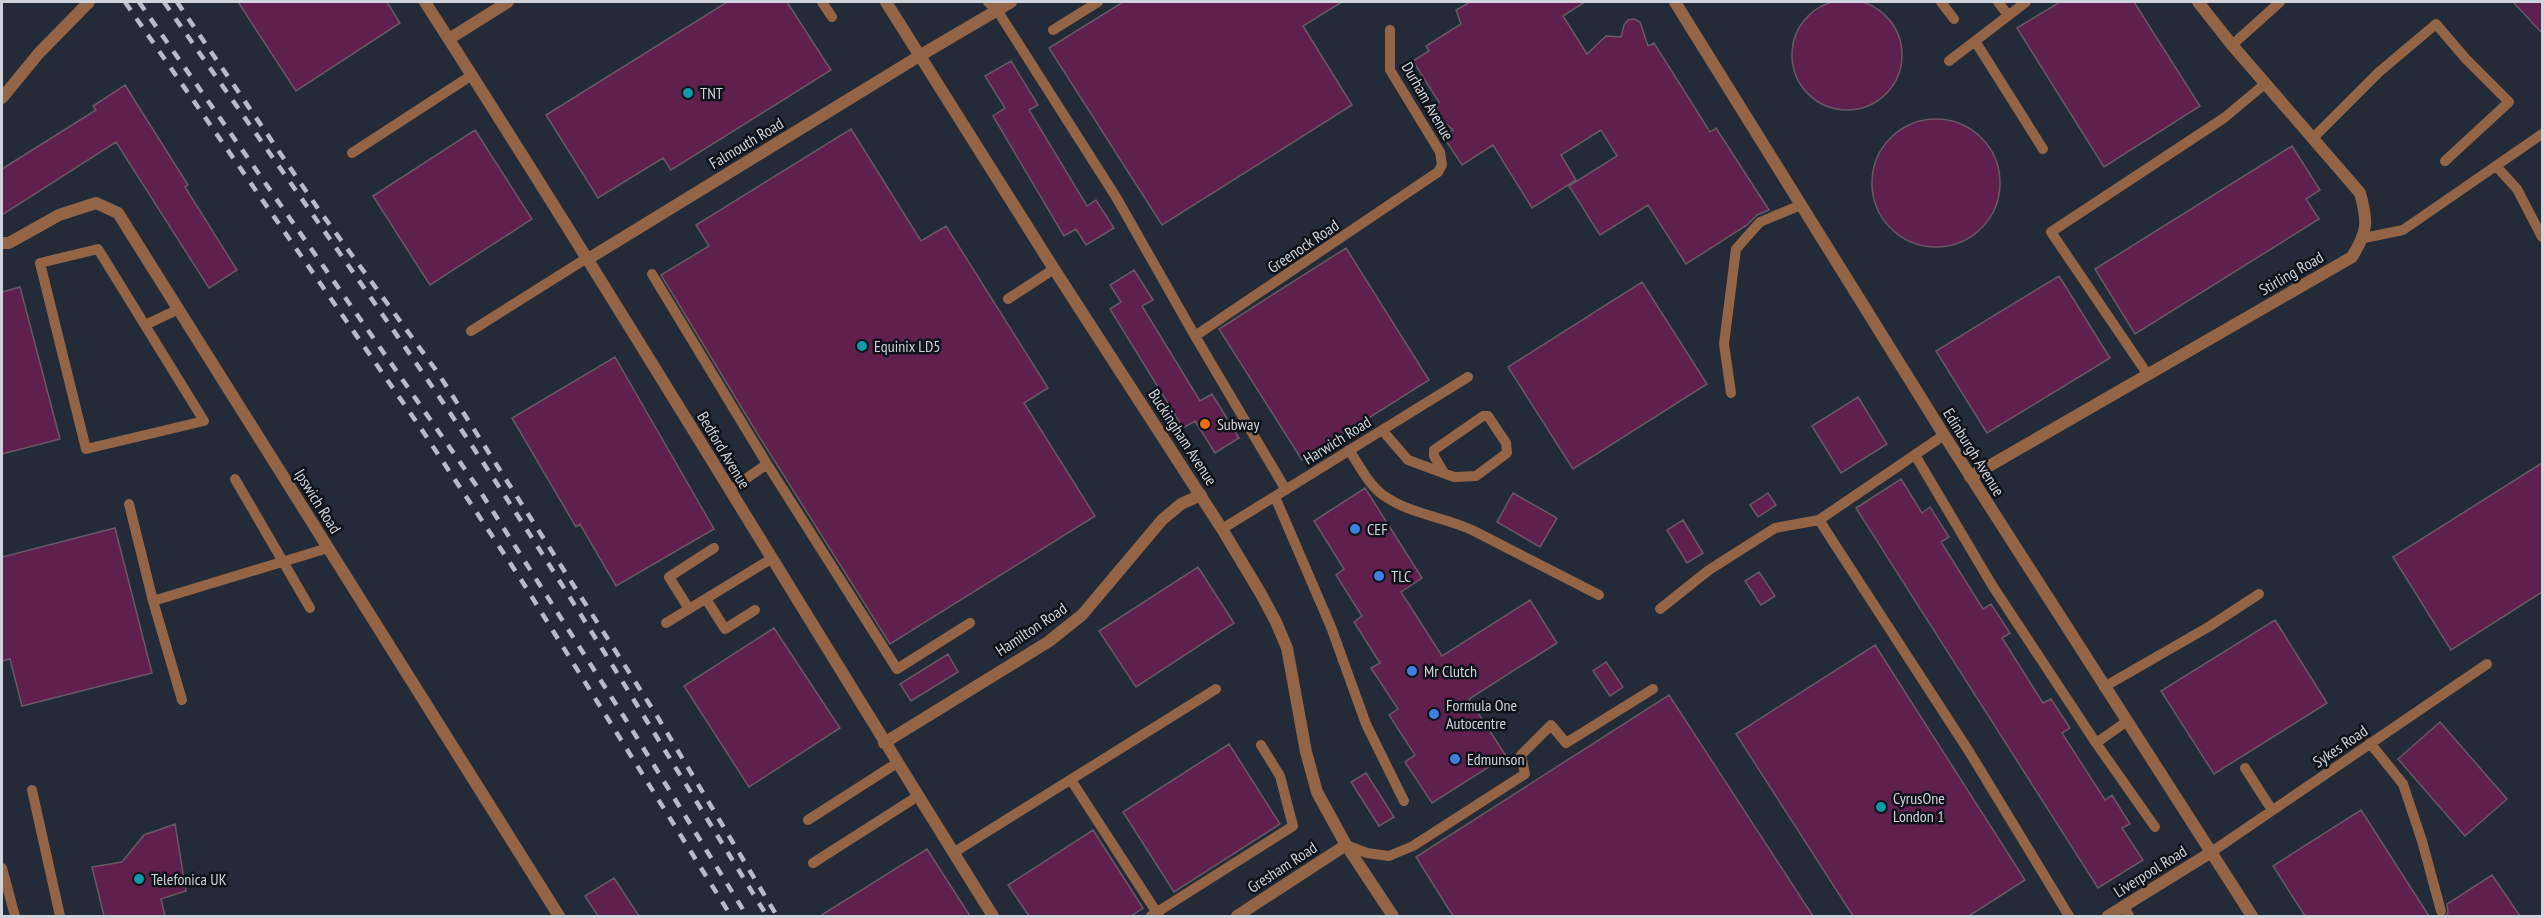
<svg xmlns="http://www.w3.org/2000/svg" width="2544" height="918" font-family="'PT Sans Narrow',sans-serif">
<rect width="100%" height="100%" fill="#222b37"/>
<path fill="#60204e" stroke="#695963" stroke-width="1.5" d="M1792 55a55 55 0 1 1 110 0a55 55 0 1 1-110 0Z
M238,2H387L400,23L296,91Z
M727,2H787L831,70L671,170L663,158L598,198L546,115Z
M1123,2H1342L1303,26L1352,105L1162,225L1049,48Z
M1470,2H1585L1563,16L1587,54L1606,36L1621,37L1624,25L1628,20L1634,19L1640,22L1648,46L1654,43L1710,132L1716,128L1769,210L1757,215L1747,225L1686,264L1648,205L1600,235L1569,186L1617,156L1601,130L1561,155L1576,180L1532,208L1493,145L1462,165L1443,136L1453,130L1438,117L1436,111L1439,102L1413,61L1429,51L1426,46L1461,24L1456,10Z
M2060,2H2134L2200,106L2104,167L2017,28Z
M2513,2H2542V33Z
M1011,61L1038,105L1029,110L1087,206L1096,200L1114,228L1086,245L1076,229L1064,236L993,116L1005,108L985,76Z
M125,85L188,185L185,187L237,270L209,288L116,142L2,215V169L96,110L93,106Z
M1872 183a64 64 0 1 1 128 0a64 64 0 1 1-128 0Z
M851,129L921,241L946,226L1048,388L1024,403L1095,516L890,644L757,433L661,275L709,246L696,225Z
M475,130L532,219L430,285L373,196Z
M2292,146L2320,190L2306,199L2319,219L2135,334L2095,269Z
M1346,248L1429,380L1302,460L1219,329Z
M1134,270L1153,300L1142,306L1200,401L1212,394L1239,438L1215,453L1195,421L1183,428L1110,309L1121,302L1110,285Z
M2059,276L2110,358L1987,433L1936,351Z
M1642,282L1707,384L1573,469L1508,367Z
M20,287L60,439L2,454V292Z
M615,357L714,529L616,586L580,524L576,527L512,418Z
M1858,397L1887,444L1841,473L1812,426Z
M2542,463V592L2451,650L2393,557Z
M1901,479L1922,513L1930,507L1949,537L1941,542L1983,609L1991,604L2010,633L2002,638L2043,703L2051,699L2070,728L2062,733L2105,800L2112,795L2130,824L2122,828L2143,860L2098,888L1856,508Z
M1365,488L1422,578L1401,592L1442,656L1530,600L1557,643L1469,699L1506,756L1432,803L1405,762L1415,755L1389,715L1398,709L1371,668L1380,663L1354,622L1362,616L1336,575L1344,569L1314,521Z
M1513,493L1557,518L1540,547L1497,522Z
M1768,493L1776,505L1758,517L1750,505Z
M1683,520L1703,553L1687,563L1667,530Z
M115,528L152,673L22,706L10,659L2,661V557Z
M1198,567L1234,623L1136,687L1099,631Z
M1759,572L1775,596L1761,605L1745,581Z
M2275,620L2327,703L2214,774L2161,691Z
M774,628L840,728L749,787L684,686Z
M1875,645L2025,880L1969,916H1853L1736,734Z
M948,654L958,672L911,701L900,684Z
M1606,662L1623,687L1610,696L1593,671Z
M1669,695L1813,916H1453L1416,857Z
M2440,722L2507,799L2465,836L2398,759Z
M1229,744L1280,824L1174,892L1123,812Z
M1366,773L1394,817L1379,826L1351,782Z
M2361,810L2429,916H2305L2273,866Z
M175,824L186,891L161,899L165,916H104L92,867L122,862L144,835Z
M1093,830L1143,908L1131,916H1029L1008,885Z
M927,849L970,916H820Z
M2492,875L2520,916H2446L2448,912L2447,904Z
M614,878L639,916H598L585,896Z"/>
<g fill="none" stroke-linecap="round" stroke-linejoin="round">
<path stroke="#946446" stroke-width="10" d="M822,2L832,17
M988,2L997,10L1116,197L1195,336L1286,490
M1941,2L1954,19
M1998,2L2008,15
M1053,30L1098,2
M1975,41L2043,149
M2232,45L2280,2
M1949,61L2026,2
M2313,138L2379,72L2436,24L2466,59L2509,102L2445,161
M352,153L472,75
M2496,166L2517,189L2542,237
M2364,238L2403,230L2542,134
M98,249L204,421L86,449L40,263Z
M652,274L767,464L897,669L970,623
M1008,299L1054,269
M145,325L179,309
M471,331L587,258
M1195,336L1438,172L1442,165L1440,152L1390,70V30
M2148,375L2051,232L2224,118L2266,83
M1731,393L1724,344L1736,249L1760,222L1801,205
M1382,430L1408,460L1454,477L1476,476L1507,453L1506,443L1488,416H1483L1434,450V456L1444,473
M1944,435L1819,520L1970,753L2069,916
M1349,450C1359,465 1369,485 1383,495C1409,514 1445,517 1474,531L1599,595
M1915,455L1992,585L2096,743L2155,827
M235,479L310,608
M730,490L767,464
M1275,497L1331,627L1366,724L1404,801
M129,504L153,601L182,700
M1222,529L1468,377
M706,599L725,629L755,610
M153,601L328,548
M689,609L669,577L714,548
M1660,609L1709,570L1775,528L1819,520
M666,623L771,559
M2104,687L2210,626L2259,594
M2096,743L2126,722
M2370,743L2403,784L2422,841L2441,911
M2245,768L2272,810
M1071,780L1159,916
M32,790L60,916
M808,820L897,763
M1346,845L1367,853L1389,856L1413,846L1525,774L1521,755L1551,725L1566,743L1653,689
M953,853L1216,689
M2210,853L2487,664
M813,863L918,796
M2,868L15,916
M2124,907L2129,916
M1151,916L1293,826L1280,776L1261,745"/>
<path stroke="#946446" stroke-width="12" d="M425,2C619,304 803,612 993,916
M449,39L508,2
M2,243H9L59,215L96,203L118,213L559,916
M588,259L921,55
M1970,477L2352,257C2368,231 2368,222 2360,193L2232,45L2198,2
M884,743L1048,642L1082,615L1162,520L1181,504L1201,495
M1237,916L1346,845"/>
<path stroke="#946446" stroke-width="12" d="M886,2L1054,269L1222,529L1261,594L1276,622L1287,648L1306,752L1317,792L1346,845L1393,916
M1675,2L1944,435L2252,916
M921,55L1011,2
M2,98L39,53L89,2
M2108,916L2210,853"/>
<path stroke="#b6bbc5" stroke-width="4.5" stroke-dasharray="10 10" stroke-linecap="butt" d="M125,2L422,430L520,578L731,916
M139,2L478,488L626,720L747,916
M164,2C257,136 352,269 444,404C557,571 661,745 767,916
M177,2L319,210L438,373L657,716L777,916"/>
</g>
<g fill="#0f9aa8" stroke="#0f1319" stroke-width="2">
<circle cx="688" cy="93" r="6"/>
<circle cx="862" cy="346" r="6"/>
<circle cx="1881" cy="807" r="6"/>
<circle cx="139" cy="879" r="6"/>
</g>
<circle fill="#e8710a" stroke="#0f1319" stroke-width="2" cx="1205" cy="424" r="6"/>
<g fill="#3f7fe0" stroke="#0f1319" stroke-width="2">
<circle cx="1355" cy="529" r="6"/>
<circle cx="1379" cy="576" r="6"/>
<circle cx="1412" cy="671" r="6"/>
<circle cx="1434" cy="714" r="6"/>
<circle cx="1455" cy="759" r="6"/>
</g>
<g text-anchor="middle" stroke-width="5" stroke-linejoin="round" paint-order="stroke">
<g font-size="16" fill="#ced3dc" stroke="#0f1319" text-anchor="start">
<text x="700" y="99">TNT</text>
<text x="874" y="352">Equinix LD5</text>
<text x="1217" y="430">Subway</text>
<text x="1367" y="535">CEF</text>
<text x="1391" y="582">TLC</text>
<text x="1424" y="677">Mr Clutch</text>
<text x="1446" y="711">Formula One<tspan x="1446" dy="18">Autocentre</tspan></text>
<text x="1467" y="765">Edmunson</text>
<text x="1893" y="804">CyrusOne<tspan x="1893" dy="18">London 1</tspan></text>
<text x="151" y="885">Telefonica UK</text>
</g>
<g font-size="16" fill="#ced3dc" stroke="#0f1319">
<text transform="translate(1428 101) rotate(60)" y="6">Durham Avenue</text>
<text transform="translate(746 143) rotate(-31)" y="6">Falmouth Road</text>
<text transform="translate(1303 246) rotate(-34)" y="6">Greenock Road</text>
<text transform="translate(2291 273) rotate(-30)" y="6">Stirling Road</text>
<text transform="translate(1183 437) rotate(57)" y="6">Buckingham Avenue</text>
<text transform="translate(1337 440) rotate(-32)" y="6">Harwich Road</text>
<text transform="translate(724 450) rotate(59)" y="6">Bedford Avenue</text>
<text transform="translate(1974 452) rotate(58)" y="6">Edinburgh Avenue</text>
<text transform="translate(318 501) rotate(58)" y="6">Ipswich Road</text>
<text transform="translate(1031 629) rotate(-34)" y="6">Hamilton Road</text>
<text transform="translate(2340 746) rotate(-34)" y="6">Sykes Road</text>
<text transform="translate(1282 867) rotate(-33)" y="6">Gresham Road</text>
<text transform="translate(2150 871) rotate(-32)" y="6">Liverpool Road</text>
</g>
</g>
<rect width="2544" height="918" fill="none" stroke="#ced3dc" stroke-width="6"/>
</svg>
